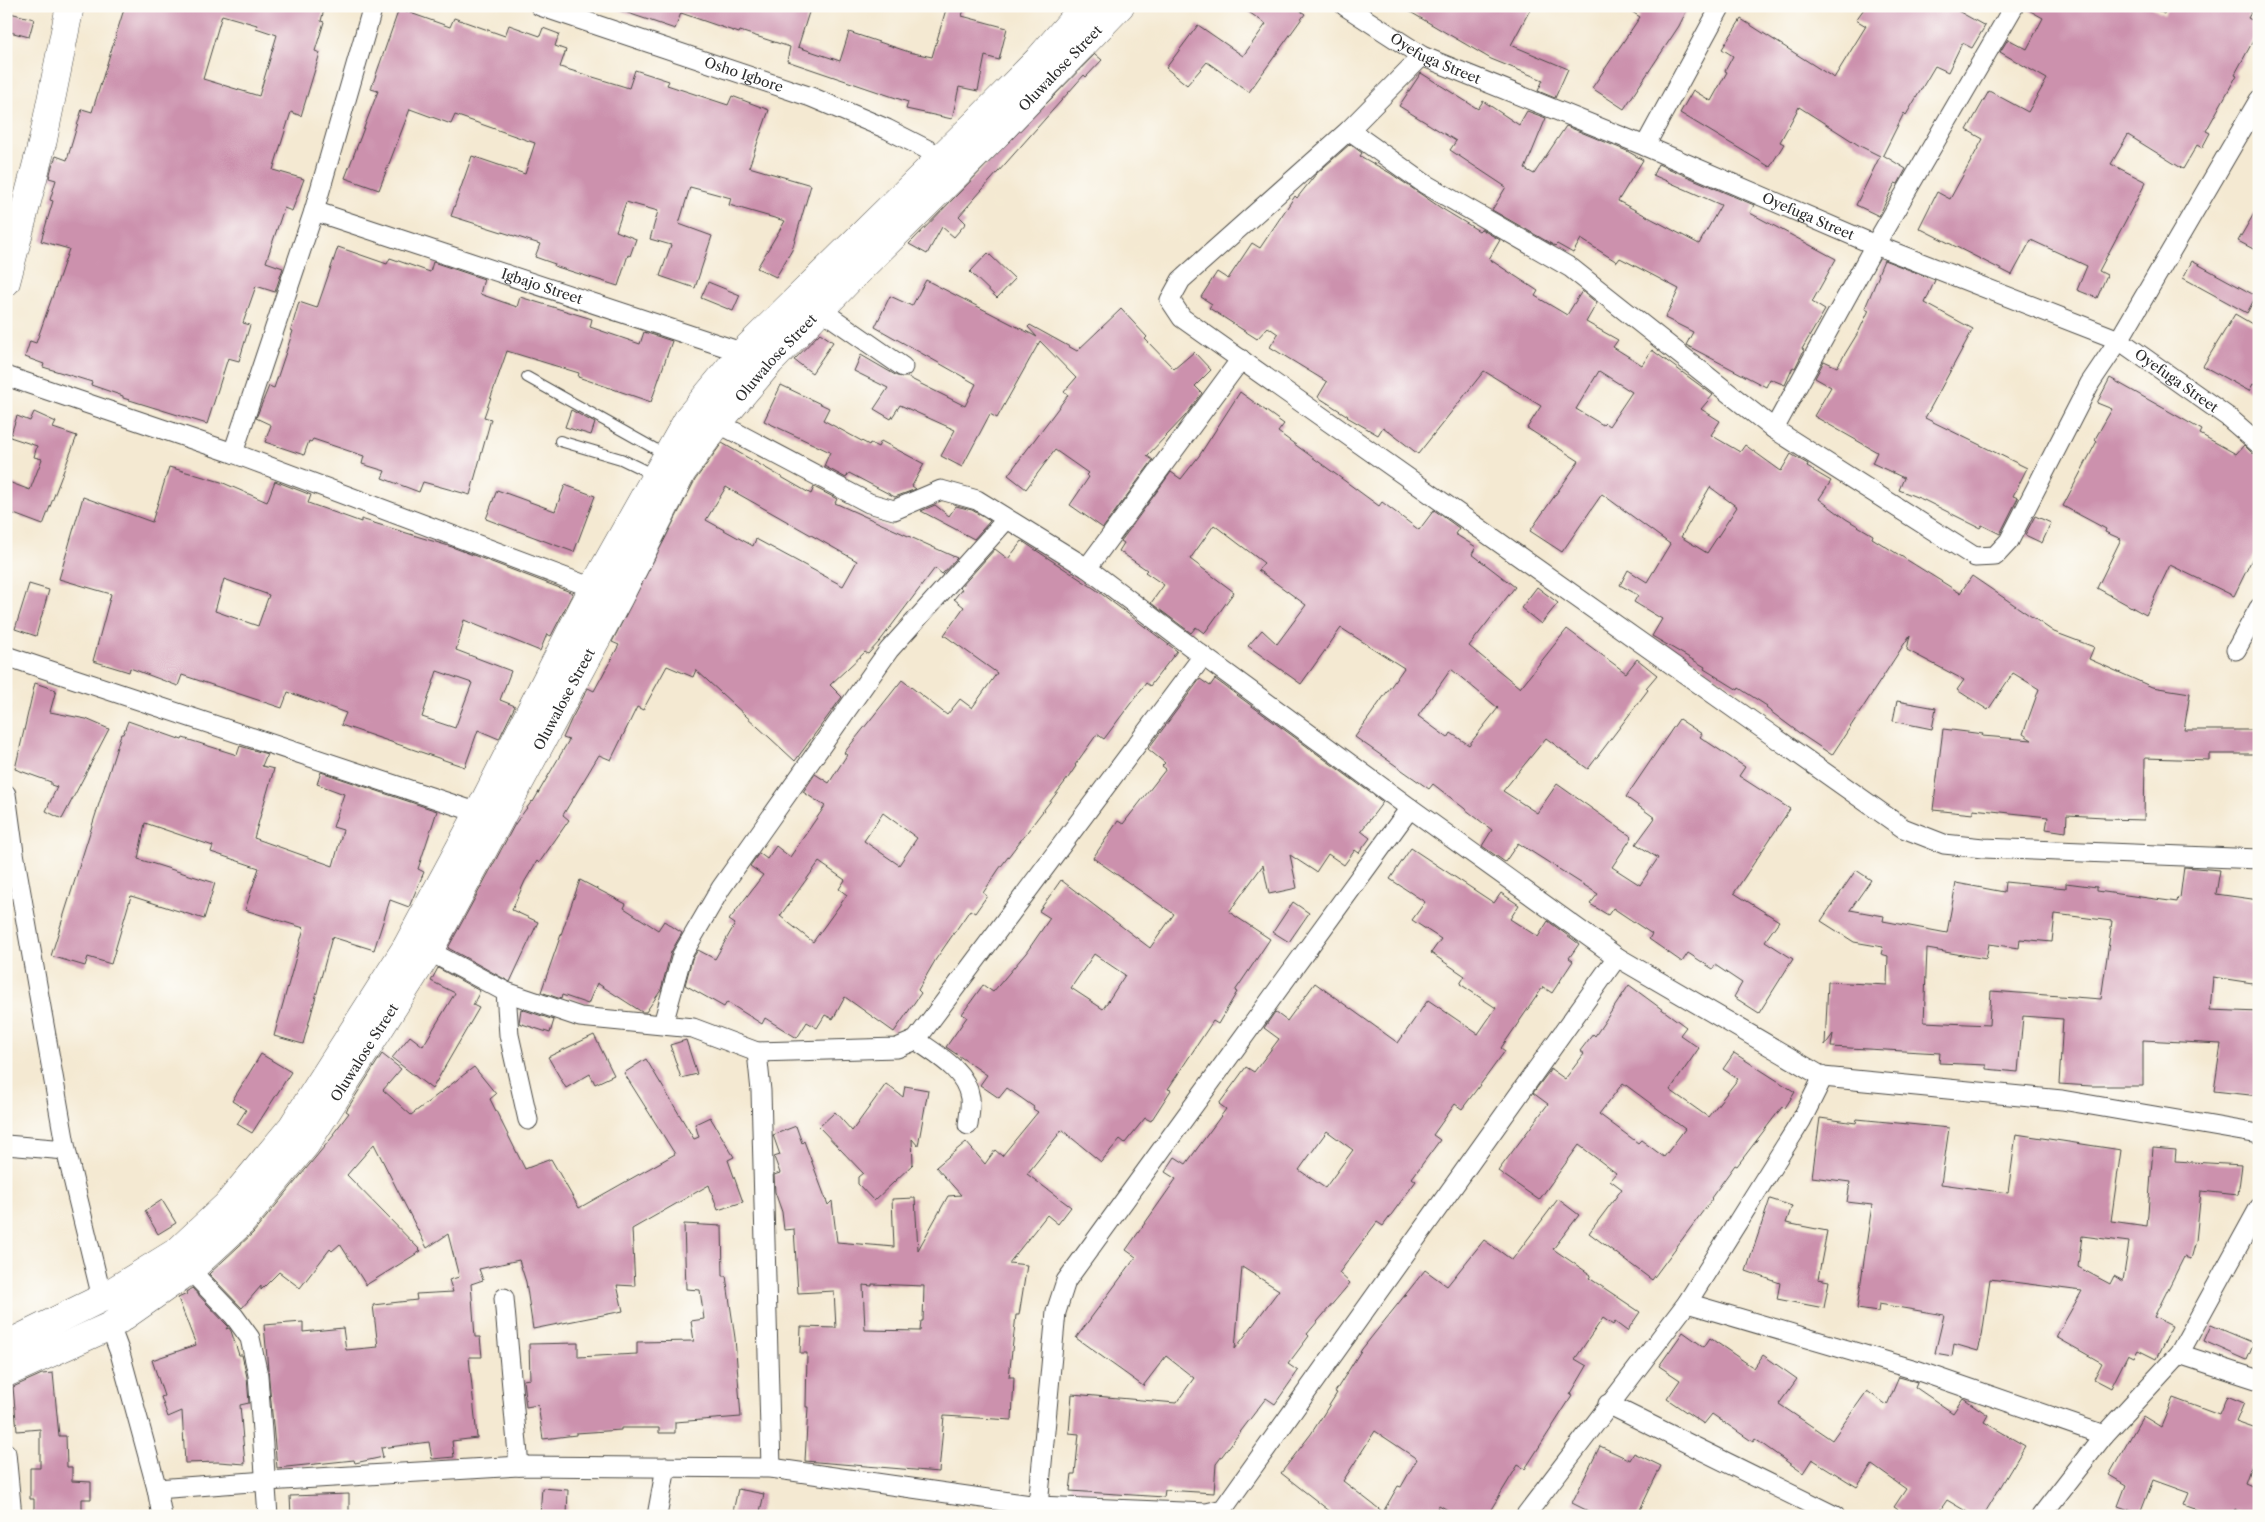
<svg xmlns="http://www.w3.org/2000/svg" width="2265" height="1522" font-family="'Libre Caslon Text',serif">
<rect width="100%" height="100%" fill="#fdfcf7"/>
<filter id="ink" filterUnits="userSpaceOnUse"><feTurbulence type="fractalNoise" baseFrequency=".02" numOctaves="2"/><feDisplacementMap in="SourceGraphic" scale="10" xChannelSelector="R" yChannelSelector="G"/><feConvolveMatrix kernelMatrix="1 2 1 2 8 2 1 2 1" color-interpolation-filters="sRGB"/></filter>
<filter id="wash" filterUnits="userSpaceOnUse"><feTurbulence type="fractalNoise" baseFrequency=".0096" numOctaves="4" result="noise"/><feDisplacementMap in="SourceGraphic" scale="20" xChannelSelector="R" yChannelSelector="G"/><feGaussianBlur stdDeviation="1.12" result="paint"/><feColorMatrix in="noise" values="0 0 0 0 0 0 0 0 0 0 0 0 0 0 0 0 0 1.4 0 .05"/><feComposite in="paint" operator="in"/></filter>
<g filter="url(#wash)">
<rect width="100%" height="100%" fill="#f4e9d2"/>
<g id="blocks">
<path fill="#cc91ad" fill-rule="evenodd" d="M125,6H325L321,21L324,22L315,51L320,53L301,116L291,112L273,170L304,179L292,211L284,208L266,262L283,268L275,292L256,286L243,323L250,325L239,361L228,358L207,424L123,398V396L91,385L92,382L43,367L44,364L25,357L30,341L36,343L69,249L41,241L53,201L50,200L56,180L49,178L52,166L56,156L67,160L82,109L92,112ZM222,15L257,25L256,28L277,35L259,96L203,79Z
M617,6H811L798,47L840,61L849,32L909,52L932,57L947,6H965L962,16L1007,28L999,60L985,56L978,91L959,87L952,119L906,109L908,102L787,61L790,47L740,31L739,33L681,13L675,29L616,9Z
M1240,6H1294L1305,14L1249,92L1207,62L1187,85L1166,68L1198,25L1243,56L1266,24Z
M1400,6H1532L1511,45L1568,69L1555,98L1538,91L1543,80L1491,59Z
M1623,6H1689L1679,26L1624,109L1592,88L1640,17Z
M1866,6H1949L1985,26L1972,48L1962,43L1948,72L1935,66L1906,115L1904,113L1883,155L1906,169L1898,184L1895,183L1879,216L1856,205L1880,156L1860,146L1799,107L1780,142L1784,144L1770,167L1680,113L1693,90L1711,101L1727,72L1725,71L1733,56L1722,49L1741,19L1834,78L1866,26L1856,20Z
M2025,6H2150L2164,14L2168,6H2255L2248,18L2259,24V30L2235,74L2237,75L2206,131L2210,133L2202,148L2197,145L2183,169L2128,135L2111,164L2146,182L2099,271L2107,275L2097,298L2077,290L2087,266L2031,240L2012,275L1919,228L1937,192L1950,199L1983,139L1967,130L1989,91L2028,112L2047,79L2000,52L2008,39L2027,49L2043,18L2025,8Z
M399,9L450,27L454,18L505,36L509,25L540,36L543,28L559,34L555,46L566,50L560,67L629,88L635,70L669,81L667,85L728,105L732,96L769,110L749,167L811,185L792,250L776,277L757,268L785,221L729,205L731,198L690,187L679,224L712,236L695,288L660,276L671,245L650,239L658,211L626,202L616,231L636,239L630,256L628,255L618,286L554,266L555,264L535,257L540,244L451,216L472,156L525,174L535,143L455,115L451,124L410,109L379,190L345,178L378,91L371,89Z
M6,12L34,19L29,37L6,31Z
M1095,54L1102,60L1086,77L1084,75L959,216L966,223L954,237L942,227L927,254L909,244Z
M1421,73L1478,109L1483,101L1519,125L1527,111L1546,118L1525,169L1534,174L1566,126L1627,151L1643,160L1618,201L1699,244L1721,205L1653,175L1658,164L1754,205L1750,213L1836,259L1812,302L1825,310L1802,349L1804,350L1795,368L1793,367L1785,385L1770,379L1766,387L1686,345L1693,332L1665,318L1679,289L1620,258L1617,262L1581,239L1573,253L1557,244L1555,246L1492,210L1506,187L1450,150L1456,141L1399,106Z
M1350,144L1362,153L1360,156L1390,173L1441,208L1479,231L1481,229L1500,240L1489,259L1538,291L1535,296L1567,315L1582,291L1597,303L1586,322L1618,340L1613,347L1642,365L1652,350L1713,395L1701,409L1720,421L1711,435L1740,452L1745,445L1781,471L1791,454L1799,459L1808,464L1807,467L1831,481L1819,499L1846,519L1873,535L1872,538L1960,593L1972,576L2054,632L2094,647L2089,659L2152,687L2190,693L2184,730H2259V754H2209V760L2145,758L2144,820L2104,819V817L2067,815L2066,832L2046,829L2048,817L1973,809V814L1933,810L1943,729L1983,734L1982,736L2032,740L2023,734L2039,689L2013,673L1988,710L1957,690L1964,680L1907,650L1910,635L1832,755L1802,735L1766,708L1767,706L1739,688L1738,690L1704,669L1705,667L1652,636L1662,619L1634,602L1638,595L1620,585L1628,570L1647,582L1670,544L1602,494L1562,552L1530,531L1579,461L1527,428L1541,406L1484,371L1418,454L1383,427L1378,435L1347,417L1348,416L1318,397L1327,382L1270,347L1278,334L1268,327L1257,339L1254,337L1209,308L1212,304L1201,297L1217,272L1228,279L1252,243L1260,248L1295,196L1297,198L1316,174ZM1599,371L1632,392L1609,426L1605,423L1603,425L1576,409ZM1710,487L1737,507L1707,553L1681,537Z
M2259,205V252L2238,241Z
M338,247L387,264L390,258L430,272L433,262L484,279L480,294L517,307L520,297L592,319L590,327L640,344L644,332L672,341L651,402L578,377L579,373L507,351L484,417L491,419L470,495L423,482L419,492L382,478L385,471L362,464L364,456L313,439L311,442L309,441L304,455L265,442L271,425L256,418L269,386L274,388L293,331L291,330L299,302L317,308Z
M988,253L1015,279L997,298L970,272Z
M1884,260L1935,280L1925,303L1973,329L1925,418L2027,468L2013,496L2018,498L2000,534L1982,525L1980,528L1924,500L1899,490L1904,478L1872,463L1877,452L1814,416L1831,387L1815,378L1824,361L1837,367L1859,331L1869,310L1865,308L1879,275L1878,274Z
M2192,261L2256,296L2247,313L2183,278Z
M926,280L1037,337L1028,327L1030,325L1077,351L1121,309L1147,337L1145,339L1174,369L1194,352L1211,370L1195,386L1202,393L1186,415L1147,456L1153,460L1103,528L1070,505L1089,477L1086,475L1088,473L1055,450L1026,489L1008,475L1068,395L1064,392L1076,378L1040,341L997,418L990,414L962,467L941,456L955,430L900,405L891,419L874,409L888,388L854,371L861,355L897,376L907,377L965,406L976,384L875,327L890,296L912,306Z
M708,282L740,295L733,311L701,298Z
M2235,314L2259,328V387L2253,384L2249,391L2203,366Z
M820,333L833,342L812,373L794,360Z
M2110,378L2202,430L2200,434L2236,454L2244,445L2252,453L2259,455V545L2234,596L2170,565L2146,615L2097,588L2121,539L2105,532L2106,529L2063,506L2097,441L2095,439L2112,409L2097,403Z
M781,385L829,408L823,420L869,445L870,443L878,447L881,441L924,464L912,486L916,489L895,497L849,473L846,478L824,466L830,452L764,421Z
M1240,392L1284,424L1278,432L1379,506L1382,502L1419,530L1434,510L1459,528L1455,534L1476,547L1472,554L1515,587L1469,646L1520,688L1567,629L1626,673L1637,659L1657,675L1646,688L1648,690L1588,769L1546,738L1503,791L1537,813L1557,784L1632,837L1612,867L1640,885L1658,858L1636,844L1655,818L1626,797L1679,719L1702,734L1700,737L1745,767L1739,776L1790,809L1734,893L1779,921L1765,941L1793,959L1759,1013L1734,997L1742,983L1715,965L1713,969L1688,953L1682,962L1649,939L1652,934L1613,908L1608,915L1590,904L1598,894L1518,843L1505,862L1482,846L1492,830L1433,784L1429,789L1355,737L1404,668L1341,628L1301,684L1248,646L1262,630L1277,644L1306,605L1258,570L1264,563L1214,525L1190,559L1234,592L1206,631L1204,633L1196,627L1191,633L1151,603L1164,585L1145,572L1147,570L1119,551L1124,543L1121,541L1171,472L1181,479L1199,456ZM1451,669L1498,708L1469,745L1451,733L1448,738L1418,716Z
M571,410L595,423L591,435L565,427Z
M34,412L56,422L53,428L77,436L43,525L6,511V481L30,490L42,459L34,457L37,446L10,437L17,416L30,421Z
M722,443L811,494L814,487L837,499L835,503L957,558L942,574L935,568L880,641L868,654L865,652L830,685L842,697L795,761L696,670L693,677L667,666L643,710L637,707L611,760L599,755L563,815L569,820L539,863L537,861L525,881L512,910L538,922L510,982L448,948L515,824L532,801L533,802L569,740L563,738L571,720L588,688L594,691L619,645L612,642L695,480ZM726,487L857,561L843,586L756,539L753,546L706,520Z
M169,467L221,482L267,502L275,481L311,495L308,503L361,522V519L452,547L573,593L551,636L547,634L540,651L464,620L456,650L511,671L500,700L515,706L499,739L478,730L465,767L341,725L346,713L288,692L282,708L182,675L178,686L130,668L129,672L93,661L111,594L59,579L83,497L152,522ZM224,579L269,595L258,626L215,611ZM437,671L472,683L455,728L422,717Z
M565,485L595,496L574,552L486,519L497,490L555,511Z
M935,505L949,516L956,506L972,510L990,521L974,539L921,511Z
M2035,516L2051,523L2042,543L2025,535Z
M1022,541L1095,589L1177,651L1150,686L1146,683L1104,739L1097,734L1075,765L1076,766L1068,778L999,869L983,893L987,896L975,913L970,910L936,959L918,990L921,993L894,1032L845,997L833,1019L825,1015L817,1028L807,1022L797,1038L765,1018L762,1024L727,1002L724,1007L685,985L692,959L698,950L715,959L735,924L729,920L763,875L750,866L759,853L767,859L776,846L790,857L825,806L803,792L815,774L829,783L847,755L844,753L902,680L947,715L960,699L972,708L997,673L944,635L964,607L954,599L962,589L960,588L995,549L1008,559ZM883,813L917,838L899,865L864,841ZM819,862L845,880L839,889L847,895L813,942L780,916Z
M29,584L49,590L36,636L15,629Z
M1537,587L1558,603L1541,624L1521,608Z
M1200,679L1210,686L1215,679L1383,802L1361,831L1370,838L1359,853L1355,850L1344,865L1328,854L1316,872L1290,855L1297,888L1269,894L1263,865L1229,912L1270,939L1235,991L1237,992L1218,1024L1213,1021L1168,1089L1171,1090L1151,1121L1145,1118L1125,1143L1120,1139L1101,1162L1062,1130L1027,1174L1071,1207L1058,1224L1047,1215L1009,1263L1027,1265L1019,1315H1016L1009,1377H1014L1012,1420L944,1416L939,1472L805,1461L808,1407H806L807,1353H800L801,1327L836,1328L834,1291L798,1293L794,1229L784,1230L782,1212L775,1192L774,1175L780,1173L774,1157L780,1155L773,1135L796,1126L802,1143L804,1141L828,1205L832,1201L837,1242L894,1247L892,1199L915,1198L918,1250L948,1196L961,1195L936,1167L966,1142L985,1164L995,1150L1002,1156L1038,1112L1033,1109L1034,1107L1007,1088L999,1098L980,1085L987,1075L946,1047L967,1017L962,1014L983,985L993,992L1026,953L1050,918L1039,911L1061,880L1150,948L1174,914L1093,858L1118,821L1123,824L1166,769L1162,766L1165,763L1148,749ZM1094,954L1125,975L1103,1009L1071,988ZM872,1284L924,1286L923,1321H921L920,1331L865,1330L863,1285L872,1286Z
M35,683L56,690L50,712L86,719L109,729L62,819L46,811L57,787L51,785V782L15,769Z
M1897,701L1936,708L1932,729L1893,721Z
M128,721L182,740L183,738L237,755L240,746L267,754L262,766L274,769L254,838L333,866L343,830L333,827L344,794L317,784L321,772L437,811L418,869L424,872L409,907L390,900L374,950L332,937L303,1044L274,1036L304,928L245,910L259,868L211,852L213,846L145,823L138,859L215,883L204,919L131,896L111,964L88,957L85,966L51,956L121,734H123Z
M1411,848L1494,903L1501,893L1519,905L1510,919L1538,937L1548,921L1579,944L1569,958L1573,961L1552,993L1543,987L1501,1048L1505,1051L1486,1077L1462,1109L1455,1104L1433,1135L1440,1140L1412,1178L1416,1181L1383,1226L1377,1222L1339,1273L1350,1283L1307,1334L1309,1336L1288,1364L1298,1371L1275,1404L1266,1398L1216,1464L1214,1493L1165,1490L1164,1497L1070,1491L1072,1474H1075L1079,1434L1069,1433L1072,1394L1176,1403L1194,1378L1166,1356L1143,1386L1076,1338L1136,1257L1126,1250L1176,1179L1165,1172L1175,1157L1186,1164L1226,1109L1219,1104L1246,1067L1254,1072L1279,1039L1264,1028L1275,1012L1287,1021L1315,983L1398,1043L1428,1000L1478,1034L1496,1008L1460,984L1465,976L1431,953L1441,939L1412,920L1425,902L1390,879ZM1327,1131L1353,1150L1325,1188L1299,1170ZM1242,1267L1279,1290L1235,1349Z
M2184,867L2220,870L2216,894L2259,900V984L2213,977L2210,1010L2259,1012V1096L2214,1091L2221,1044L2143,1040V1086H2091L2059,1084L2063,1019L2023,1016L2018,1072L1986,1069V1065L1939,1063L1940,1053L1831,1047L1833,1034L1825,1045L1828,982L1887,985L1888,956L1881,954L1883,947L1854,942L1821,921L1856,870L1871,880L1850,910L1884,916L1883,921L1947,933L1956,883L2004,892L2005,882L2066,888V883L2097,887V891L2177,902L2178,897L2180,898ZM2055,914L2112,921L2101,999L1991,991L1989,1025L1924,1022L1927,949L1986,959L1989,944L2019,948L2020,939L2052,942Z
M580,880L626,904L624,908L658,930L664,921L682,933L671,952L661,990L646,1012H642L597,983L588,1004L562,995L561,999L541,992Z
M1293,902L1309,913L1289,942L1273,932Z
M438,968L480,991L473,1005L479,1008L432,1089L392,1058L410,1036L423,1046L455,993L431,981Z
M1629,985L1686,1027L1680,1035L1699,1048L1670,1090L1708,1117L1738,1079L1723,1069L1734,1053L1795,1092L1785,1108L1782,1107L1737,1166L1735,1165L1711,1198L1712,1199L1652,1280L1589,1233L1622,1189L1610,1180L1616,1173L1579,1145L1539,1200L1498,1171L1548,1104L1533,1093L1551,1069L1565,1079L1584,1054L1580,1051L1593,1034L1595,1036ZM1623,1083L1685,1129L1664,1157L1641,1140L1638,1143L1599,1114Z
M521,1009L554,1020L550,1033L519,1023Z
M594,1035L614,1075L595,1084L590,1074L566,1088L548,1057Z
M686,1040L697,1074L681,1078L670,1045Z
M261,1054L291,1072L252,1133L237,1124L246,1110L232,1101Z
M382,1054L401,1069L383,1090L411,1115L474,1067L496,1094L490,1099L525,1169L551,1159L579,1208L675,1154L624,1073L646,1059L694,1139L699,1137L695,1124L710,1117L734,1157L728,1160L743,1202L718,1210L709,1185L632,1229L635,1286L617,1285L623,1311L533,1329L526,1282L519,1260L479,1269L483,1280L471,1284L475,1337H480L482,1357H469L477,1438L452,1441L454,1457L432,1459L429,1442L381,1448L383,1457L355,1463L354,1460L277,1468L264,1325L303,1322V1332L343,1328L346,1350L378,1347L373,1305L417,1300L416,1294L453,1292L449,1280L459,1277L448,1234L427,1248L374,1144L347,1175L421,1251L366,1285L340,1244L332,1251L330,1249L300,1288L279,1272L261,1290V1286L242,1308L209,1274L253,1233L334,1135L333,1134L349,1113L346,1111Z
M886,1084L903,1097L905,1086L928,1090L918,1146L912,1139L913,1164L874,1201L858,1184V1177L863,1173L819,1127L835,1112L852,1131Z
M1820,1118L1856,1123L1857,1119L1949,1128L1941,1184L2008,1193L2016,1134L2121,1150L2111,1221L2147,1226L2153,1148L2176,1150L2175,1161L2242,1165L2238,1195L2201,1191L2196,1241L2191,1259L2184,1257L2154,1317L2172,1326L2156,1359L2138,1350L2134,1357L2128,1354L2111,1388L2094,1379L2102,1363L2056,1337L2082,1291L1990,1279L1982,1336L1978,1351L1954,1344L1952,1356L1935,1353L1944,1315L1879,1304L1878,1312L1857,1309L1872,1205L1847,1202L1850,1182L1812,1177ZM2082,1236L2129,1242L2123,1281L2114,1276L2110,1284L2078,1267Z
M1558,1199L1579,1215L1553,1249L1591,1275L1589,1278L1640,1312L1627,1331L1615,1322L1613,1325L1603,1318L1575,1359L1587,1366L1570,1395L1572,1396L1525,1469L1518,1465L1487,1516H1458L1439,1505L1433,1516H1336L1281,1473L1311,1434L1337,1393L1335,1392L1362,1349L1425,1270L1447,1286L1484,1240L1512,1260ZM1375,1431L1417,1459L1401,1487L1398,1486L1383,1512L1343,1481Z
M1770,1199L1792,1206L1786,1223L1827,1231L1818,1279L1829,1281L1824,1308L1777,1299L1780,1283L1746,1271Z
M162,1200L176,1223L158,1234L145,1211Z
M684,1224L722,1226L723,1276H726L735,1338L741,1417L675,1422V1433H659V1428H621V1430L576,1433V1435L543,1439L538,1405L526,1407L523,1380L530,1379L529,1344L578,1343V1357L637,1354V1342L694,1341L691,1321L704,1319L700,1290L686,1289Z
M192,1288L225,1323L228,1326L226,1329L229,1328L231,1331L239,1355H242L247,1377L249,1403L240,1405L245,1464L219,1462L185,1463L182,1411L168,1417L161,1397L164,1396L152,1360L196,1345L178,1298L187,1294L186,1292Z
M2211,1325L2254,1343L2247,1360L2204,1341Z
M1683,1332L1704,1347L1710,1338L1754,1368L1763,1355L1797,1379L1779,1404L1832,1440L1867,1391L1887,1405L1899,1377L1917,1382L1915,1387L1953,1413L1963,1398L1988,1415L1984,1422L2025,1446L1983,1516H1974L1947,1500L1936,1516H1907L1894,1507L1906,1489L1872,1465L1857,1487L1812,1459L1803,1473L1755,1439L1753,1442L1712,1414L1704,1424L1667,1399L1680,1380L1659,1366Z
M53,1373L59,1436H66L67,1467H72V1481L91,1482V1499H82V1516H34V1499H30V1468H40V1429L17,1431L13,1387L42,1374Z
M2227,1396L2244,1403L2236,1422L2259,1430V1444L2245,1483L2259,1489V1516H2248L2235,1510L2233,1516H2214L2184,1505L2189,1493L2153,1480L2140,1514L2118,1506L2126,1485L2109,1475L2143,1416L2161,1427L2173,1398L2219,1415Z
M1600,1446L1630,1460L1634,1453L1661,1466L1637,1516H1598L1572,1503Z
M542,1488L568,1490L567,1516H540Z
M738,1489L764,1494L759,1516H732Z
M349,1494V1516H291L290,1496Z"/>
</g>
</g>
<g filter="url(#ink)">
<use href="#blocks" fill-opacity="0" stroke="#494844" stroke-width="1"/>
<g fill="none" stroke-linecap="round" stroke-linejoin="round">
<g stroke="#494844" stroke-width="12">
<path id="lane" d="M527,377L666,455
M560,441L621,459L654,475"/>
</g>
<g stroke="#494844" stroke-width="21">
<g id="street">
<path id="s1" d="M540,6L811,97L887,129L942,157"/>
<path id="s2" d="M1345,6L1422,56L1645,146L1875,245L2119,340L2228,417L2259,444"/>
<path d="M1422,56L1349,130L1181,280L1170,300L1182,318L1903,828L1944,844L1983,848L2259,859"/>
<path d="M1349,130L1425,184L1571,268L1774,429L1975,557L1995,556L2009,541L2090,383L2119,340L2259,100"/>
<path d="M1645,146L1721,6"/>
<path id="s3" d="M314,211L753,356"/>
<path d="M821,310L903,367"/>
<path d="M6,376L233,453L593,588"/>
<path d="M718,423L869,503L894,510L941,490L977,500L1087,568L1203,656L1410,808L1617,957L1823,1077L2062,1100L2259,1134"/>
<path d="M1774,429L1875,245L2014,6"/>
<path d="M233,453L314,211L373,6"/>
<path d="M1087,568L1241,359"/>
<path d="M2236,650L2259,608"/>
<path d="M6,656L488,816"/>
<path d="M6,794L14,853L66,1150L102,1298"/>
<path d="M429,951L506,992L580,1017L693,1028L757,1052L897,1048L916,1040L1203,656"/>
<path d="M506,992L509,1035L528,1120"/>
<path d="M663,1024L682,955L721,888L889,650L1006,520"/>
<path d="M916,1040C937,1055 966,1070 970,1098C971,1107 969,1117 968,1125"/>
<path d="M757,1052L761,1091L771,1468"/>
<path d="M6,1145L66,1150"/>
<path d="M190,1270L234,1316L250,1338L258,1375L268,1516"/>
<path d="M504,1298L519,1466"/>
<path d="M1687,1303L1916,1370L2104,1435"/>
<path d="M110,1326L120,1353L157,1489L162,1516"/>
<path d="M2179,1354L2259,1380"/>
<path d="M1608,1404L1835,1516"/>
<path d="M6,1453L12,1516"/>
<path d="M157,1489L266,1481L519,1466L771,1468L1038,1506L1207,1513L1223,1509L1617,957"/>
<path d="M1038,1506L1056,1312L1066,1281L1410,808"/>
<path d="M657,1516L666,1467"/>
<path d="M1525,1516L1687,1303L1801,1121L1823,1077"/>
<path d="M2041,1516L2104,1435L2179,1354L2259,1208"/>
</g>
</g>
<g stroke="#494844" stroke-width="29">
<g id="secondary">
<path d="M6,282L43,140L70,6"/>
<path d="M6,1345L102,1298L178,1251L227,1205L292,1127L406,948L479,812L593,588L689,417L742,353L976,123L1038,60L1085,6"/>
<path id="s4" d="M6,1373L110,1326L190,1270L241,1223L306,1144L429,951L618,599L682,472L718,423L770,362L852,277L993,138L1120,6"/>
</g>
</g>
<use href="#lane" stroke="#fff" stroke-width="10"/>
<use href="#street" stroke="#fff" stroke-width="19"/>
<use href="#secondary" stroke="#fff" stroke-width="28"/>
</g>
</g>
<g text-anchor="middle" stroke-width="4" stroke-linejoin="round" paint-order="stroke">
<g font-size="14" fill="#2b2b2b" stroke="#fdfcf7">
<text dy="5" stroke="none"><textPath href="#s2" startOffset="105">Oyefuga Street</textPath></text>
<text dy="5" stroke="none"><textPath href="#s4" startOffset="1708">Oluwalose Street</textPath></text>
<text dy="5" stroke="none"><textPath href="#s1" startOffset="215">Osho Igbore</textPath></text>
<text dy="5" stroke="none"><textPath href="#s2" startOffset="510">Oyefuga Street</textPath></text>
<text dy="5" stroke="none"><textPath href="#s3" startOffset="240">Igbajo Street</textPath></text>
<text dy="5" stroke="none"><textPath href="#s4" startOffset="1302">Oluwalose Street</textPath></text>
<text dy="5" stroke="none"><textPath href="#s2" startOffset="915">Oyefuga Street</textPath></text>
<text dy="5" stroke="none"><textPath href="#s4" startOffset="898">Oluwalose Street</textPath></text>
<text dy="5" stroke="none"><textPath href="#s4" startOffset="492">Oluwalose Street</textPath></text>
</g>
</g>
<rect width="2265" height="1522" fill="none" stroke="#fdfcf7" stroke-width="25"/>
</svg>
